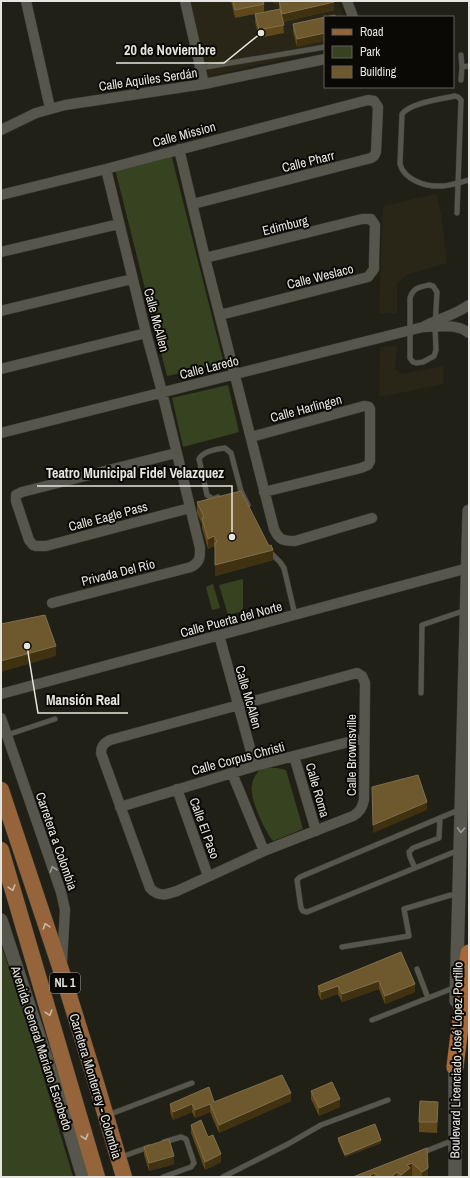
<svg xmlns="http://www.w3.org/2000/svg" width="470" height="1178" font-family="'Archivo Narrow',sans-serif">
<rect width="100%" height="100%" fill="#212017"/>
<path fill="#292617" d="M189,1H338L344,17H325V49L206,77Z
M436,194L442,218L447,263L406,275L397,284V313H379L383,206Z
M397,346L395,369L402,374L443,366L444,384L379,397L380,347Z"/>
<path fill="#374320" d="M171,154L224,364L167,376L115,169Z
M228,385L239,432L183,447L172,398Z
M243,579V611L228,615L219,585Z
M213,584L220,608L212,610L206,587Z
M261,768H277L286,770L303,829L273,841C265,831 249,798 252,785C253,778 257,773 261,768Z
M1,944L37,1055L73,1177H1Z"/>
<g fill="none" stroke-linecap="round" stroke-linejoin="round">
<g stroke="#3b3a34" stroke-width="6">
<path id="service" d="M461,55L462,67L469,66
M200,68L325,47
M461,80L462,67
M457,213L461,100L458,97L455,96C442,99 410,103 402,114L400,164C404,180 426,187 441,186C450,186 460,182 469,180
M429,285L433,286L437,292L435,327L436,350L434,356L423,362L416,363L413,362L410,358V298C413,288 419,287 429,285Z
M218,497L213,499L207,495L199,459C203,451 216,449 225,448L231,453L241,491L248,505
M269,551L280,562L284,568L295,615
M421,693L422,625L466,610
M7,735L55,719
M440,818L439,838L413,848L409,852L410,857L415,868L307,912L303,911L301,908L297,880L300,877L461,809
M415,868L459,850
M342,947L409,936L404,909L451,895L458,896
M417,969L428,998
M372,1020L456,987
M108,1115L192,1083
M421,1153L454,1140
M121,1157L149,1147
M163,1177L191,1167L194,1163L186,1139L181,1137L164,1142
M223,1177L288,1144L321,1125L388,1100"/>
</g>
<g stroke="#3b3a34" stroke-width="11">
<path id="minor" d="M26,1L50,108
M185,1L204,84
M347,1L353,17
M1,130L36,113L65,105L204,84L325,59
M179,149L205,258L274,529C279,540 283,541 295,541L372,518
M1,195L106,169L368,100L374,101L378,107L376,152L374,156L371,158L193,204
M1,252L119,224
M205,258L362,219H371L375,225L374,262V269L368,277L220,315
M1,311L132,279
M425,327C440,327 456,323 469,333
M1,369L146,333
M1,433L423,327C438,319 455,315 469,305
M251,437L364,406L369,407L370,409V461L368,465L361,468L264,492
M176,453L22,492L16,495V501L29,540L33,545L36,546H46L190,508
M52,603L191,567C200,562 200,558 200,548L162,392L146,333L106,169
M219,635L255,766
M357,673L362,676L365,683L364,800C362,808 360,812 353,816L264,851L177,891C166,895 158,897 150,888L101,753C101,746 104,743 110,740Z
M1,694L468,568
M1,718L61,892L65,910L62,962
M294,756L316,831
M232,773L264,851
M177,789L208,876
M120,807L255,766L364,738"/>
</g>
<g stroke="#3b3a34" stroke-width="14">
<path id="tertiary" d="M1,920L60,1100L83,1177
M456,1001L469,511
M455,1177V1059"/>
</g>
<g stroke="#3b3a34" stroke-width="17">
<path id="primary" d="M1,790L63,976L97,1086L124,1177
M1,850L97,1177"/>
</g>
<g stroke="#3b3a34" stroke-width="18">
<path id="trunk" d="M455,1067L469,953"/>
</g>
<use href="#service" stroke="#57564c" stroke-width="5"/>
<use href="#minor" stroke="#57564c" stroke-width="10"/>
<use href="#tertiary" stroke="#57564c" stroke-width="13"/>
<use href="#primary" stroke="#95643b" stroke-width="16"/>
<use href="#trunk" stroke="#aa6836" stroke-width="17"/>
</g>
<path fill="#5f481a" d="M231,1H263L264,4V12L279,9V3L274,4L273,1H334V10L283,22L284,33L259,38L255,22V14L260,13L235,18Z
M335,17L297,47L293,32V24Z
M197,502L273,560L215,576V549L214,546L208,549L202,528V524L197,513Z
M401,952L415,992L385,1004L379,989L342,1002L338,994L321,1000L318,994V986Z
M311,1091L340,1107L319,1116L311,1099Z
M291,1101L219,1133L210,1112L195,1118L192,1112L173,1120L170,1112V1104Z
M438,1112L437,1133L419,1132V1122Z
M191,1125L208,1137L221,1162L205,1170L191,1133Z
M338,1138L381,1143L345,1157L338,1141Z
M144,1147L174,1164L149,1171L144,1155Z
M427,1148L428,1177H353Z"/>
<path fill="#403110" d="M277,1H279V3L274,4V2Z
M334,2V10L282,22V14Z
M325,33V41L297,47V39Z
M214,536V546L208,549V539Z
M273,550V560L215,576V565Z
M56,646V656L1,672V661Z
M427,802V810L373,833V825Z
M379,981V989L342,1002V994Z
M415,984V992L385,1004V996Z
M338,986V994L321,1000V992Z
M291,1093V1101L219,1133V1125Z
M340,1099V1107L319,1116V1108Z
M192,1104V1112L173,1120V1112Z
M210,1104V1112L195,1118V1110Z
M381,1140V1143L345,1157V1155Z
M221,1154V1162L205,1170V1162Z
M174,1156V1164L149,1171V1163Z
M412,1163V1177H401V1175L407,1165Z
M428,1168V1177H422V1172Z
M397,1172V1177H391Z
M374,1173V1177H370V1175Z"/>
<path fill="#6e592f" stroke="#806f4b" d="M233,1H263L264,4L235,10Z
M279,1H334V2L282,14Z
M280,9L284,25L259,30L255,14Z
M335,15V17H325V33L297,39L293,24Z
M241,491L269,546L271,545L273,550L215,565V543L217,542L214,536L208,539L202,518L204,517L197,502Z
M45,615L56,646L1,661V624Z
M418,775L427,802L373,825L372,787Z
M401,952L415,984L385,996L379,981L342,994L338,986L321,992L318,986Z
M282,1075L291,1093L219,1125L210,1104L195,1110L192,1104L173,1112L170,1104L209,1087L214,1102Z
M332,1082L340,1099L319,1108L311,1091Z
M420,1101L438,1102L437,1122H419Z
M201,1120L208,1137L213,1135L221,1154L205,1162L191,1125Z
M375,1124L381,1140L345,1155L338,1138Z
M169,1139L174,1156L149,1163L144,1147Z
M427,1148L428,1168L422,1172L412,1163L407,1165L410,1168L401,1175L397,1172L391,1177H380L374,1173L370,1175L372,1177H353Z"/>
<defs><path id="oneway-chevron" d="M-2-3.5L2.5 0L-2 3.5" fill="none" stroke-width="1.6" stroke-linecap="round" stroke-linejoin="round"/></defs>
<g stroke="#9e9e96">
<use href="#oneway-chevron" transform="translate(461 830) rotate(92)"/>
<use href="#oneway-chevron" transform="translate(53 869) rotate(-109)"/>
</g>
<g stroke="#cab8a6">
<use href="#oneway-chevron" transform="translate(12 888) rotate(74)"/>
<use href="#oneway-chevron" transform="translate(46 926) rotate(-108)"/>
<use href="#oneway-chevron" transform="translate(49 1013) rotate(74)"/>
<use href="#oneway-chevron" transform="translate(85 1137) rotate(74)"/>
</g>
<g text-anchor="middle" stroke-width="4" stroke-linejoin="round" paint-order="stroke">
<rect fill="#0a0906" stroke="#a4a39e" stroke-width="1" x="50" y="973" width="30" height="20" rx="3"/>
<g font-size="12" font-weight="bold" fill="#e6e5df">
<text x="65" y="987">NL 1</text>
</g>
<g font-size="13" fill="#e6e5df" stroke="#0a0906">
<text transform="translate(148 79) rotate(-8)" y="5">Calle Aquiles Serdán</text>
<text transform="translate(184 134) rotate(-15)" y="5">Calle Mission</text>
<text transform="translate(308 161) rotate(-14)" y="5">Calle Pharr</text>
<text transform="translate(285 225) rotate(-14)" y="5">Edimburg</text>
<text transform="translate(320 276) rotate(-14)" y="5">Calle Weslaco</text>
<text transform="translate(157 320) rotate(75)" y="5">Calle McAllen</text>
<text transform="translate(209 367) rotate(-14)" y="5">Calle Laredo</text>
<text transform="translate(306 408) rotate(-15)" y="5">Calle Harlingen</text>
<text transform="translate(108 516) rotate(-15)" y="5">Calle Eagle Pass</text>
<text transform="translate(118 572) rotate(-14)" y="5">Privada Del Río</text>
<text transform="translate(231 619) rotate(-15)" y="5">Calle Puerta del Norte</text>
<text transform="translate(249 697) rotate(74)" y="5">Calle McAllen</text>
<text transform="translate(351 755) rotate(-90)" y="5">Calle Brownsville</text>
<text transform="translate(238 758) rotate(-15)" y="5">Calle Corpus Christi</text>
<text transform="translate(318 790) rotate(74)" y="5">Calle Roma</text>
<text transform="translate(205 828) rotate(70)" y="5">Calle El Paso</text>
<text transform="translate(57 841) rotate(71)" y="5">Carretera a Colombia</text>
<text transform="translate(42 1048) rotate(72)" y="5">Avenida General Mariano Escobedo</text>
<text transform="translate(456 1060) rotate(-89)" y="5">Boulevard Licenciado José López Portillo</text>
<text transform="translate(96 1086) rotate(73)" y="5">Carretera Monterrey - Colombia</text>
</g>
</g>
<path fill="none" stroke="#e6e5df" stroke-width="1.5" d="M261 33L224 63H116M232 537L232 486H37M27 646L38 713H128"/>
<g fill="#e6e5df" stroke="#0a0906" stroke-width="1.5">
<circle cx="261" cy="33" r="4"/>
<circle cx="232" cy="537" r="4"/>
<circle cx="27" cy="646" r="4"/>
</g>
<g font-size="14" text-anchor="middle" font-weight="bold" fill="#e6e5df" stroke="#0a0906" stroke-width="4" stroke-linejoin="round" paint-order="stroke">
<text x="170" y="55">20 de Noviembre</text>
<text x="135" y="478">Teatro Municipal Fidel Velazquez</text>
<text x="83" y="705">Mansión Real</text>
</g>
<rect width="470" height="1178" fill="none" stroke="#e6e5df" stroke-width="4"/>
<rect x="324" y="16" width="130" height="72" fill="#0a0906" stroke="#62615d"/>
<rect x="332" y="29" width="20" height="6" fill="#95643b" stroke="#62615d"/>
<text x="360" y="36" font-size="12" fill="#e6e5df">Road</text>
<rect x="332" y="46" width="20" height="12" fill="#374320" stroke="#62615d"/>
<text x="360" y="56" font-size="12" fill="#e6e5df">Park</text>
<rect x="332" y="66" width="20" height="12" fill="#6e592f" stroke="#62615d"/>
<text x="360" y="76" font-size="12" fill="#e6e5df">Building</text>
</svg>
